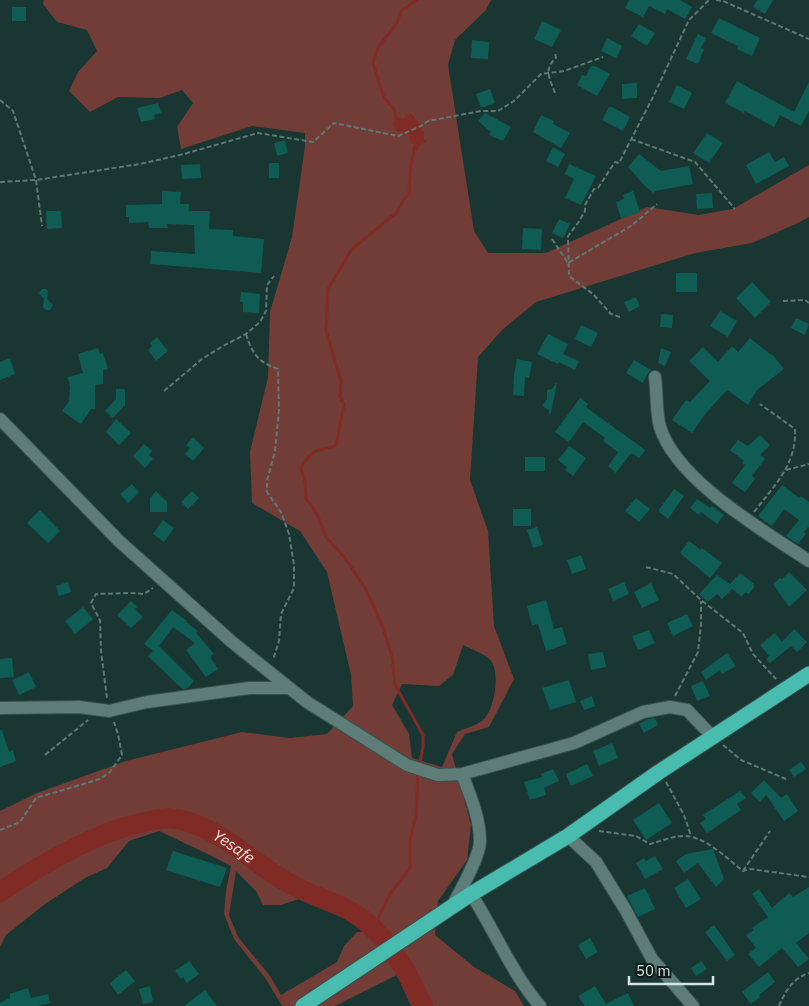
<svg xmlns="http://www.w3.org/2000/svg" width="809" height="1006" font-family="'IBM Plex Sans',sans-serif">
<rect width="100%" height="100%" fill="#193632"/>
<path fill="#723d37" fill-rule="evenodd" d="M44,0H491L486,10L455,40L448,65L474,231L488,253H546L647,207L699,215L733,209L809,165V217L798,223L752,243L695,253L536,302L502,330L478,357L470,480L488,531L494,626L514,679L489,727L465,734L452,754L471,825L467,860L438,901L435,935L474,967L515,991L524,1006H411L397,975L335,1006H282L266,979L234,939L224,914L226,890L231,866L210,855L159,831L129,841L107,868L85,878L45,904L6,935L0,947V811L37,793L126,761L242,732L290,738L327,734L353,706L351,675L327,572L300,531L252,503L250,452L268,377L270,312L292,237L305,146V133L252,126L181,149L177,127L193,103L182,90L160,98L118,97L90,112L69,91L78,72L97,51L87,30L57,22L43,4ZM463,645C471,649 486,654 491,661C500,673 495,706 485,718C479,725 466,728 457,732L442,767L412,758L409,734L392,705L402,684L439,686L453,675ZM236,871L256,891L263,905H281L299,899L301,890C328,901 356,910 375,931L357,932L344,946L337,962L281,995L270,976L238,937L229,915Z"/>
<path fill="#802b25" d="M410,113L419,123L422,131H424V140L427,141L420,145L417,151L412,149L414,144H411L410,136L403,131L398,133L393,124L395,121L394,119L397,117L404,119L406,114L409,115Z"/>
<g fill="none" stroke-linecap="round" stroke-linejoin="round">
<path stroke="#802b25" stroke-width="3" d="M397,121L394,109L384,98L373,63L378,47L397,23L401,11L417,0
M415,148L411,163L409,194L404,199L396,213L352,249L328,289L326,331L341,381L340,397L344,404L336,446C317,450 310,450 301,468L305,481L306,498L317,514L326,537L345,558L365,588L383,627L392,657L395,685L423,735V747L419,767
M376,932L379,916L390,894L410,868V840L416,816L418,773"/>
<path stroke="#802b25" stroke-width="20" id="s1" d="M0,892C44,863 98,830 150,821C156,820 163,818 169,818C221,823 257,870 302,890C323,900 348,906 366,922C393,945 409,975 423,1006"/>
</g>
<path fill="#0f5c54" d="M629,0H680L692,7L685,19L667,9L665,14L649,6L643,17L625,8Z
M757,0H773L765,14L753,7Z
M12,7H26V21H12Z
M719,18L760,38L752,56L737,49L738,46L711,33Z
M542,21L561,30L552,47L534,39Z
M639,24L655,33L647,46L631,36Z
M698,34L706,38L701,48L704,49L698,64L686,59Z
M607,38L622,46L616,58L601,51Z
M472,40L489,42L488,59L471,58Z
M591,66H595L610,74L597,96L577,85L582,75L586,76Z
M737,81L794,112L809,82V111L801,126L780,115L774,127L745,111L744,113L725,103Z
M637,83V98L622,99V84Z
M677,85L692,93L684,109L669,102Z
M490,89L495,103L481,108L476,94Z
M158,103L161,113L154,115L155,119L141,122L137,108Z
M609,107H612L630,117L623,131L602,120Z
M485,113L511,127L503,141L489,135L491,132L478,121Z
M541,115L554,121L553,124L570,133L561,148L533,132Z
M707,133L723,143L709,163L693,153Z
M285,140L288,153L277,156L274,143Z
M553,147L565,154L558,167L546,161Z
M769,152L775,162L784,157L789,166L756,184L746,165Z
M639,154L661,171L689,166L693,184L655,191L653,193L646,187L628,167Z
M269,163H279V178H269Z
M200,164L201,178L182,179L181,165Z
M569,164L596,176L581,205L565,198L574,179L565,174Z
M162,191L181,192L180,204H189V211H210L209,229L233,230V236L264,239L261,273L150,264L151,251L195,254L194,225L167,224L168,228H149L148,222L129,223V217H126V205L162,204Z
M633,191L640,212L621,219L616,202L624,199L623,195Z
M712,193L713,208L697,209L696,194Z
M46,211H61L62,228L47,229Z
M559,219L570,224L563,238L552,233Z
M523,228L542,229L541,250L522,249Z
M676,273H697V292H676Z
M752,282L771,302L755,318L736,298Z
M42,289H46L48,291L47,299L53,305L50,310H46L43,307L44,299L39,293Z
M241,292L260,294L259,313L243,312V302H240Z
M636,297L640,306L629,312L624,302Z
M720,311L737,321L728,337L710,326Z
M661,314L673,315L672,328L660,327Z
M796,318L809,324L805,335L791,328Z
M581,325L598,333L591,347L575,339Z
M548,334L568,344L563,354L579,361L575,370L559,362L558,364L537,354Z
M157,337L168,351L156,361L148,350L152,346L150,343Z
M750,338L771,355L772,354L784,369L757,390L748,405L727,390L706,413L692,433L672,420L686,400L690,402L710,381L689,361L703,347L718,362L732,346L738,352Z
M98,348L100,354L103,353L108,369L103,370V384L95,385V409H91L81,424L62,411L69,401L70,387L68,377L83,373L78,354Z
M661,348L671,352L665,366L658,363Z
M10,358L15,374L0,380V362Z
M517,359L532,362L529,378L525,377L524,396L513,395L514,375Z
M634,360L651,370L648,373L643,383L626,373Z
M556,383H557L550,417L549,410L545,408L543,405L547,399V390L552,389Z
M116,389H125V405L113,418L105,411L116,399Z
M580,398L588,404L586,407L645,450L639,458L631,453L616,473L608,466L618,452L603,441L605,438L583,422L569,442L555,432Z
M116,419L131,433L119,445L106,432Z
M760,435L770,445L760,455L765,459L752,476L755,479L745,492L732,483L745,465L742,463L744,461L730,450L738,440L748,446Z
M193,437L204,448L193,461L185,454L190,448L186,445Z
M144,444L152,451L149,455L153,459L145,468L133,456Z
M569,446L586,458L573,476L565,470L567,467L558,460Z
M525,457H545V471H525Z
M132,484L139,492L128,503L120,494Z
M782,485L799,498L801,496L809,502V528L808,527L804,532L806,534L798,544L786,536L799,520L784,509L773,525H770L758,516Z
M674,489L684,496L668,519L658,511Z
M156,491L167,502V512H150V498Z
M192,491L199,498L188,509L181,502Z
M636,498L650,509L639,522L625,511Z
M697,499L710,508L712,506L724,515L717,524L701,512L699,515L690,508Z
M513,509H531V526H513Z
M40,510L60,531L48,543L27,523Z
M163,520L174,528L164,542L153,534Z
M537,527L543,545L533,548L527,530Z
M689,541L701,550L702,548L722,563L710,578L680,553Z
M581,555L586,569L572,574L567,560Z
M789,572L807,590L789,607L773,584L780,578L782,579Z
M740,573L754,584V587L749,594L745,592L742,597L732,589L722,599L717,594L708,602L699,594L717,575L730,584Z
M68,582L71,592L59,596L56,586Z
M624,582L629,594L613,601L608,589Z
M651,583L659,600L642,608L634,592Z
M546,600L554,629L562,627L567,644L546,651L538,624L532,625L527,606Z
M131,601L137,607L135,609L143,617L131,628L117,615Z
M83,607L93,619L75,634L65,621Z
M172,610L187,621L186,622L198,631L196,633L214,654L210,657L218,669L206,677L186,650L195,643L173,627L159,646L194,681L188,688L183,689L178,685L154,662L148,656L153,651L144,644Z
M687,614L693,626L673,636L667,623Z
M794,629L807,642L797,652L791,646L770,663L766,659L769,656L760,645L775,633L782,642Z
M649,630L655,643L638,650L632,636Z
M603,652L606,667L591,670L588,654Z
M727,653L736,666L722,674L720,670L706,680L701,672Z
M12,658L14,677L0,678V659Z
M29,672L36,687L19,695L12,680Z
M569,680L576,702L550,710L542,688Z
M703,681L710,696L697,701L691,686Z
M592,696L595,706L584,710L580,701Z
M655,718L658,725L644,733L639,724L648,719Z
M0,730H2L9,752L13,750L16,761L0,767Z
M612,743L618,758L599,766L593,751Z
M801,762L806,769L794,777L789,770Z
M587,764L593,776L571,786L566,774Z
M553,769L559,781L544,788L546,795L530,800L524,782L542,777L541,774Z
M764,780L781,798L787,794L798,811L784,821L766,795L760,802L751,793Z
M740,791L746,798L737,804L741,810L707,833L700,823L706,819L703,815Z
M659,803L672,823L646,840L633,820Z
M713,849L724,879L716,887L698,863L684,873L676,861L686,854Z
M173,851L227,868L220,887L166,870Z
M655,856L663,869L645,879L636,863L644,858L646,861Z
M688,879L701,899L686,908L674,888Z
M809,887V933L796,943L809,959L798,967L782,948L759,967L748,954L756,948L746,935L754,930L752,928L768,917L752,894L759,889L772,908L789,893L793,897Z
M645,888L655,909L638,917L627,896Z
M714,925L735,955L727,961L705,932Z
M590,938L598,952L586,959L578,945Z
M189,961L199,974L187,983L183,977L181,979L175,971Z
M701,961L707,969L696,976L691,968Z
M126,970L135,981L118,995L110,983Z
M768,972L775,982L759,995L760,997L751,1004L742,992Z
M150,986L153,1002L143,1004L139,989Z
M595,986L606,1004L628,993L634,1006H585L578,996Z
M28,988L31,998L48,994L50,1003L38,1006H0V1003L10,998V994Z
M205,990L217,1006H184L201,993Z"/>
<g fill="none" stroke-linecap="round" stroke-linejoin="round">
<g stroke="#38524e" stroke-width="14">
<path id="street" d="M655,377C657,392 656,413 660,427C677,481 763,530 809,561
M0,419L119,541L232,642L307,702L407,765L438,775L462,774L574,743L643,712L670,707L687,710L712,736
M0,708L79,707L109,711L147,702L249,688H290
M568,836L596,862L625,909L652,959L693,1006
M471,894C495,931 511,972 540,1006
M451,908C459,893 480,857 480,841C480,818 470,795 462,774"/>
</g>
<g stroke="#38524e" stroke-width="17">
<path id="highway" d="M303,1006L471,894L568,836L659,772L809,674"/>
</g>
<path stroke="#5f7874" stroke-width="2" stroke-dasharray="5 2.5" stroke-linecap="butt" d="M716,0L723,1L809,39
M555,93C550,79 543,69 556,58L555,52
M0,100L13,111L36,180L42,226
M631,139L695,162L735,209
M0,182L36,180L140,164L184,154L258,133L313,142L334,123L398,136L421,126L428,121L481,111H498L514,101L541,74L564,71L603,57
M552,239L568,263L631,226L657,204
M783,301L805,300L809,303
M620,317L611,314L593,294L569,276L568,236L578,223L585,211V205L594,189L598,188L615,162L619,163L653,97L689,20L709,0
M246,334C253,355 257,361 278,369L279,410L275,451L267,481V492L281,512L289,534L294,565V588L281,614L279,641L273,660
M164,391L202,359L223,346L246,334L260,322L266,311L267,285L274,276
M786,470L809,464
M754,512C774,486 797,464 795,429L760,404
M646,567L673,574L701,600L743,633L753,654L776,679
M675,696L698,652L701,624V601
M107,698L101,651L100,620L91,603L96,594L131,593L144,594L153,588
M723,745L741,760L786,779
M45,755L88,720
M666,782L684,815L691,836
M0,830L20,822L36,798L100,779L110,772L122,755L118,734L114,722
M599,831L636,836L650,844C662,841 679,833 692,837C711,842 728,859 743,871L750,869L809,877
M743,871L770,831
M779,1006C786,990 792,979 809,973"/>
<use href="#street" stroke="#5e7d78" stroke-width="12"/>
<use href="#highway" stroke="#48bdaf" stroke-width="15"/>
</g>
<g text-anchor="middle" stroke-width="5" stroke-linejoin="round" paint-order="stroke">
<g font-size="16" font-style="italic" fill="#f7ddd9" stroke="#0f1b19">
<text dy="6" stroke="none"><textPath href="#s1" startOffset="258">Yesafe</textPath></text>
</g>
</g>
<path d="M629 976v8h84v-8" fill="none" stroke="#d4e5e2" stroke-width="2.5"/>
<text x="636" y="976" font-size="15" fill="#d4e5e2" stroke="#0f1b19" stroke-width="4" paint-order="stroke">50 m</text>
</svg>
